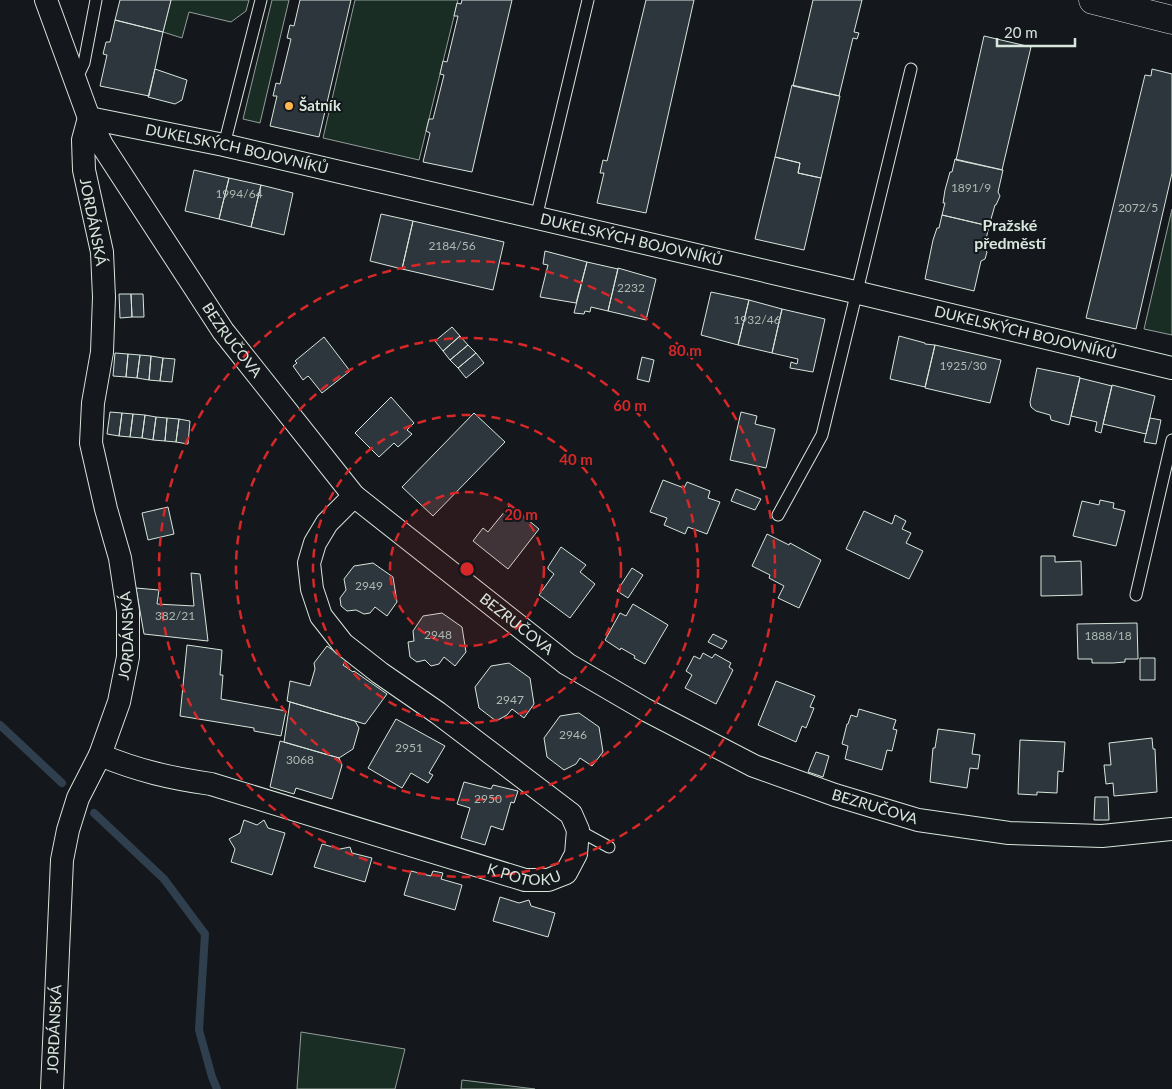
<svg xmlns="http://www.w3.org/2000/svg" width="1172" height="1089" font-family="Lato,sans-serif">
<rect width="100%" height="100%" fill="#14181c"/>
<path fill="#1a2d24" stroke="#939e99" d="M171,0H249L246,11L231,22L189,12L182,38L163,32Z
M272,0H289L260,123L243,119Z
M355,0H458L419,160L323,138Z
M1172,209V335L1144,329Z
M301,1032L405,1049L395,1089H297Z
M462,1080L535,1089H461Z"/>
<g fill="none" stroke-linecap="round" stroke-linejoin="round">
<path stroke="#2f3f4d" stroke-width="8" d="M0,725L62,783
M94,813L164,879L205,934L199,1030L212,1077L217,1089"/>
</g>
<path fill="#2c363c" stroke="#d8e6dc" d="M120,0H171L163,32L115,20Z
M300,0H351L319,137L270,126L277,96H273L276,83L280,84L291,39L287,38L290,25L294,26Z
M462,0H512L472,172L423,162L430,133L426,131L429,119H433L444,75L440,74L443,61L447,62L458,16H454L457,3L461,4Z
M646,0H694L646,213L597,203L604,173H600L603,160L607,161Z
M813,0H862L854,32L859,33L857,39L853,38L839,96L793,86Z
M115,20L163,32L149,96L100,86L107,55L103,54L106,42H110Z
M984,36L1031,47L1002,170L956,160Z
M155,69L187,80L182,100L175,104L148,97Z
M1152,69L1172,74V173L1136,329L1086,318L1145,75L1151,76Z
M792,85L840,96L821,178L798,173L800,163L775,157Z
M775,157L800,163L798,173L821,178L804,250L755,239Z
M955,159L1003,170L998,192L1000,196L996,205H995L989,226L942,215L945,203H943L945,190L950,172H952Z
M194,170L229,178L219,219L185,211Z
M229,178L261,185L251,227L219,219Z
M261,185L293,193L284,235L251,227Z
M381,214L413,221L402,269L370,261Z
M942,215L989,226L984,248L987,252L985,259L981,261L974,291L925,279L933,240L937,228H939Z
M413,221L504,242L493,290L402,269Z
M545,251L587,262L576,303L540,297L548,265L543,264Z
M587,262L618,269L608,311L591,307L590,312L585,311L584,314L574,313Z
M618,268L656,279L646,320L608,311Z
M711,292L749,300L738,345L701,335Z
M119,294H131L132,317L120,318Z
M131,294H143L144,317H132Z
M749,300L782,309L772,353L738,345Z
M782,309L825,319L813,372L790,368L791,362L797,364L798,359L772,353Z
M452,327L460,336L443,351L435,341Z
M460,336L468,345L450,360L443,351Z
M899,336L925,343V344L935,345L925,387L890,379Z
M324,337L350,371L322,393L310,378L308,376L303,380L293,366L297,363L295,361Z
M468,345L476,353L458,368L450,360Z
M935,345L1001,360L990,403L925,388Z
M115,353L128,354L126,377L113,376Z
M476,353L484,363L466,378L458,368Z
M128,354L140,355L137,378L126,377Z
M140,355L151,356L149,380L137,378Z
M151,356L163,358L160,381L149,380Z
M642,357L654,360L649,382L637,379Z
M163,358L175,359L172,382L160,381Z
M1037,368L1080,377L1069,425L1051,420L1050,415L1036,411L1031,407L1030,402Z
M1080,378L1112,386L1101,433L1095,431L1097,422L1071,416Z
M1112,385L1155,396L1146,434L1103,424Z
M391,397L414,423L407,430L412,434L398,447L394,443L379,457L355,433Z
M110,412L122,413L119,436L107,434Z
M741,412L757,416L755,424L775,429L766,468L730,460Z
M122,413L133,414L130,437L119,436Z
M474,413L505,442L433,516L402,487Z
M133,414L145,415L142,438L130,437Z
M145,415L156,417L153,440L142,438Z
M156,417L167,418L165,441L153,440Z
M167,418L179,419L176,442L165,441Z
M1150,418L1161,420L1156,444L1144,442Z
M179,419L190,421L188,444L176,442Z
M663,480L684,488L687,482L710,491L708,498L720,502L707,534L688,527L685,534L664,525L667,518L650,512Z
M736,489L761,499L755,510L731,501Z
M1100,500L1114,503L1113,508L1125,511L1116,546L1073,536L1082,501L1099,505Z
M510,505L539,529L508,569L473,541L483,528L488,532Z
M168,507L174,534L148,540L142,513Z
M864,511L892,524L895,515L906,521L902,529L911,533L906,543L923,551L909,579L846,549Z
M767,534L789,545L790,543L821,560L799,608L778,598L784,586L769,578L770,575L752,566Z
M561,547L586,565L580,572L595,584L570,618L539,595L554,574L548,569V567Z
M1041,556H1055V562L1081,561L1082,595L1041,596Z
M373,563L393,577L397,602L387,616L375,607L370,613L364,614L356,610L347,611L341,606L340,598L346,590L344,579L354,566Z
M632,568L643,575L628,598L617,591Z
M191,573L200,574L208,641L144,634L136,588L159,590L157,604L194,606Z
M633,604L668,625L645,664L634,658L635,656L621,648L620,650L605,640L620,613L626,616Z
M442,613L462,627L466,652L455,666L444,657L439,664L431,666L425,660L417,662L410,657L408,642L414,641L413,631L423,616Z
M1137,623L1138,659H1125V662L1113,663H1092V659H1078L1077,624Z
M713,634L727,641L722,649L708,642Z
M187,645L222,650L220,675H223L221,699L286,711L281,736L254,731V728L180,716Z
M327,646L347,660L343,665L353,672L354,671L387,694L365,724L287,701L290,681L310,686L315,669L314,663Z
M703,653L712,658L715,654L731,663L729,667L733,670L716,704L685,688L692,675L686,671L694,656L700,659Z
M1140,658H1155V680H1140Z
M509,663L530,678L534,704L524,718L512,709L507,715L496,721L479,708L475,687L491,666Z
M776,681L815,696L810,707L814,708L806,728L802,726L796,742L758,725Z
M290,702L355,721L359,728L353,749L339,758L284,742Z
M859,709L896,720L893,729L897,730L892,751L887,750L882,770L845,759L848,746L842,744L847,724H848L851,715L857,717Z
M579,713L599,727L603,752L592,766L580,758L576,764L564,770L547,757L544,738L560,716Z
M396,719L445,746L429,773L433,775L428,783L411,773L402,788L368,768Z
M938,729L975,734L972,754L980,755L978,769L970,768L967,788L930,782L933,748H935Z
M1152,738L1153,749H1155L1157,792L1114,796L1113,783L1106,784L1104,765H1111L1109,743Z
M1020,740L1065,742L1063,772L1058,771L1057,793L1037,792V795L1018,794Z
M280,741L339,758L342,765L332,799L296,788L294,794L270,787Z
M816,752L829,756L823,777L808,772Z
M464,782L491,789L493,785L518,791L514,803L511,802L503,830L491,826L485,845L461,838L470,808L457,804Z
M1095,797H1108L1109,820H1094Z
M244,820L257,825L264,820L268,828L285,833L272,875L231,862L235,849L229,839L240,833Z
M322,844L340,849L350,847L352,853L372,858L365,882L314,867Z
M411,871L431,876L433,871L443,873L441,879L462,885L455,910L404,895Z
M500,897L519,903L529,900L531,906L555,913L548,937L493,921Z"/>
<g fill="none" stroke-linecap="round" stroke-linejoin="round">
<g stroke="#d8e6dc" stroke-width="13">
<path id="service" d="M76,80L84,63L96,0
M224,145L261,0
M536,218L588,0
M778,515L822,435L911,69
M1136,595L1172,440
M578,830L609,847"/>
</g>
<g stroke="#d8e6dc" stroke-width="24">
<g id="minor">
<path id="s1" d="M46,0L89,118L102,145L223,331L354,496L567,664L646,710L754,766L835,795L918,820L1009,833L1102,836L1172,829"/>
<path id="s2" d="M89,118L224,145L855,292L1172,368"/>
<path id="s3" d="M100,755C139,771 170,778 211,784L525,880H548L566,873L576,854L578,830L571,814L438,713L380,673L343,644L321,616L312,589L309,563L315,543L327,523L354,496"/>
<path id="s4" d="M52,1089L62,860L68,830L78,798L100,755L119,702L128,657V611L120,558L106,509L91,443L93,403L102,352L104,297L102,252L84,170L83,140L89,118"/>
</g>
</g>
<g stroke="#d8e6dc" stroke-width="29">
<path id="tertiary" d="M1093,0L1172,20"/>
</g>
<use href="#service" stroke="#14181c" stroke-width="11"/>
<use href="#minor" stroke="#14181c" stroke-width="22"/>
<use href="#tertiary" stroke="#14181c" stroke-width="28"/>
</g>
<circle cx="467" cy="569" r="77" fill="#d62828" fill-opacity=".12"/>
<g fill="none" stroke="#d62828" stroke-width="2.5" stroke-dasharray="9 6">
<circle cx="467" cy="569" r="77"/>
<circle cx="467" cy="569" r="154"/>
<circle cx="467" cy="569" r="231"/>
<circle cx="467" cy="569" r="308"/>
</g>
<circle fill="#ffb74d" stroke="#14181c" stroke-width="2" cx="289" cy="106" r="5"/>
<g text-anchor="middle" stroke-width="4" stroke-linejoin="round" paint-order="stroke">
<g font-size="12" fill="#adbab4">
<text x="971" y="192">1891/9</text>
<text x="239" y="198">1994/64</text>
<text x="1138" y="212">2072/5</text>
<text x="452" y="250">2184/56</text>
<text x="631" y="292">2232</text>
<text x="757" y="324">1932/46</text>
<text x="963" y="370">1925/30</text>
<text x="369" y="590">2949</text>
<text x="175" y="620">382/21</text>
<text x="438" y="639">2948</text>
<text x="1108" y="640">1888/18</text>
<text x="510" y="704">2947</text>
<text x="573" y="739">2946</text>
<text x="409" y="752">2951</text>
<text x="300" y="764">3068</text>
<text x="488" y="803">2950</text>
</g>
<g font-size="15" font-weight="bold" fill="#d8e6dc" stroke="#14181c" text-anchor="start">
<text x="299" y="111">Šatník</text>
</g>
<g font-size="15" fill="#d8e6dc" stroke="#14181c">
<text dy="5" stroke="none"><textPath href="#s2" startOffset="151">DUKELSKÝCH BOJOVNÍKŮ</textPath></text>
<text transform="translate(93 222) rotate(79)" y="5">JORDÁNSKÁ</text>
<text dy="5" stroke="none"><textPath href="#s2" startOffset="556">DUKELSKÝCH BOJOVNÍKŮ</textPath></text>
<text dy="5" stroke="none"><textPath href="#s2" startOffset="961">DUKELSKÝCH BOJOVNÍKŮ</textPath></text>
<text dy="5" stroke="none"><textPath href="#s1" startOffset="390">BEZRUČOVA</textPath></text>
<text dy="5" stroke="none"><textPath href="#s1" startOffset="795">BEZRUČOVA</textPath></text>
<text dy="5" stroke="none"><textPath href="#s4" startOffset="465">JORDÁNSKÁ</textPath></text>
<text dy="5" stroke="none"><textPath href="#s1" startOffset="1200">BEZRUČOVA</textPath></text>
<text dy="5" stroke="none"><textPath href="#s3" startOffset="442">K POTOKU</textPath></text>
<text dy="5" stroke="none"><textPath href="#s4" startOffset="60">JORDÁNSKÁ</textPath></text>
</g>
<g font-size="16" font-weight="bold" fill="#d8e6dc" stroke="#14181c">
<text x="1010" y="231">Pražské<tspan x="1010" dy="18">předměstí</tspan></text>
</g>
</g>
<circle cx="467" cy="569" r="8" fill="#d62828" stroke="#14181c" stroke-width="2.5"/>
<g font-size="15" text-anchor="middle" font-weight="bold" fill="#d62828" stroke="#14181c" stroke-width="4" stroke-linejoin="round" paint-order="stroke">
<text x="685" y="356">80 m</text>
<text x="630" y="411">60 m</text>
<text x="576" y="465">40 m</text>
<text x="521" y="520">20 m</text>
</g>
<path d="M997 38v8h78v-8" fill="none" stroke="#d8e6dc" stroke-width="2.5"/>
<text x="1004" y="38" font-size="15" fill="#d8e6dc" stroke="#14181c" stroke-width="4" paint-order="stroke">20 m</text>
</svg>
